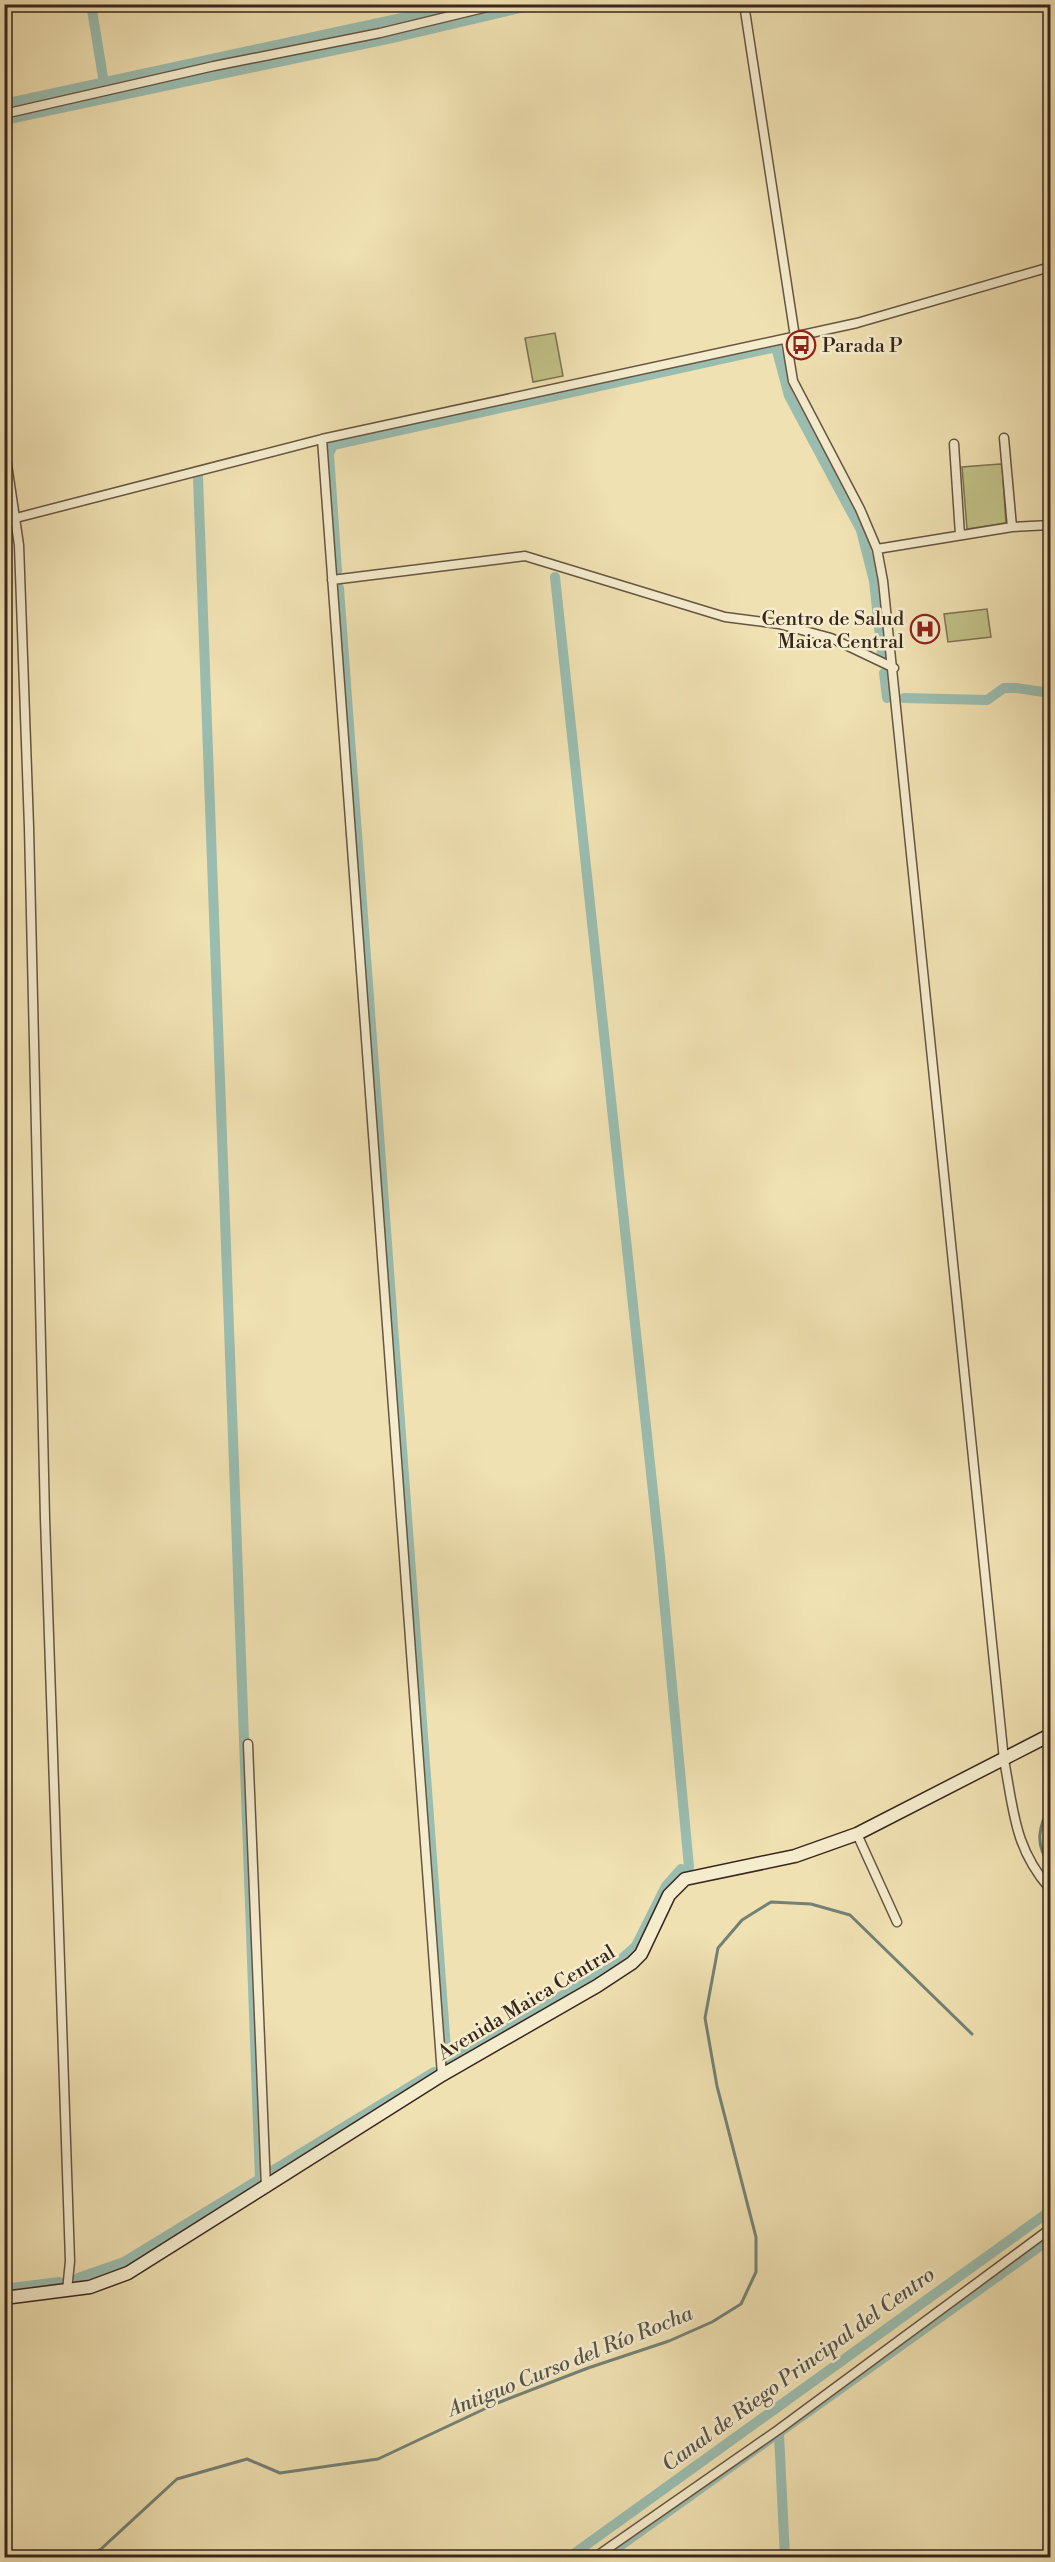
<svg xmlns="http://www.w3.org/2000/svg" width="1055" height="2562" font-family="'Libre Bodoni',serif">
<rect width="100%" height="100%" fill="#f0e1b2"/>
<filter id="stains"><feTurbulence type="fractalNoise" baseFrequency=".00333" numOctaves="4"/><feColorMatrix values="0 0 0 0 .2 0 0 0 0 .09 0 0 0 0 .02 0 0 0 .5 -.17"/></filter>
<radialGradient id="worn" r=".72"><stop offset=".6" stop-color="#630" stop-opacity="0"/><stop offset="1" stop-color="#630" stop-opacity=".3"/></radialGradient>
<path fill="#c1c187" stroke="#7c7452" stroke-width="1.5" d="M555,333L563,376L533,382L525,338Z
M1000,464L1002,465L1006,523L967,529L962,467Z
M987,609L991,637L948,642L944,614Z"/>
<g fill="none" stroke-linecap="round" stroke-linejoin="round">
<path stroke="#738175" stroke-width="3" d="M1050,1805C1039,1826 1034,1845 1050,1864
M85,2558L101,2549L177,2479L247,2459L280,2473L378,2459L495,2404L588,2368L669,2341L712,2322L741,2304L756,2272V2237L717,2086L705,2018L718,1948L742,1920L771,1902L811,1904L850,1915L972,2034"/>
<path stroke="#9abdb0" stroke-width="10" d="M91,4L104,83
M4,104L466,4
M4,120L392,38L537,4
M198,477L260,2179
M337,571L329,454L333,445L776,347L789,396L861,530L874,581L882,655
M555,577L660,1557L689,1867
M339,588L447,2063L616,1964L636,1946L666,1886L681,1869
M884,673L887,698
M904,698L987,700L1004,688H1016L1050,693
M272,2171L434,2072
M78,2278L124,2262L260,2179
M4,2289L59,2282
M779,2434L785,2558
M568,2558L1050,2211
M603,2558L1050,2239"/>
<g stroke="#665542" stroke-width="11">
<path id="street" d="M744,4L795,337
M4,114L214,66L380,33L500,4
M786,339L793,381L860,509L877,549L883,581L1004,1760C1014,1812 1014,1847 1050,1889
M1004,438L1012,527
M322,439L442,2075
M4,444L19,545L29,827L45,1518L70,2261L67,2291
M954,444L960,535
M16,518L322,439L857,323L1050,267
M877,549L1012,527L1050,525
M332,580L525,556L725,617L779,624L831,638L894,668
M248,1744L266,2188
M857,1834L897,1922
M594,2558L778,2430L1050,2229"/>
</g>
<g stroke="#38261d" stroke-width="15">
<path id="secondary" d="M4,2298L90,2287L128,2273L442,2075L597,1986L632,1963L641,1954L669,1895L685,1879L795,1856L857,1834L1050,1735"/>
</g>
<use href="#street" stroke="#f5eccd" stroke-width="8"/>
<use href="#secondary" stroke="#f5eccd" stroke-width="12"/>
</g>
<defs>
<g id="bus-ring" transform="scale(1.5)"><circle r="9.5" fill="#f5eccd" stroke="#8f2418" stroke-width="1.5"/><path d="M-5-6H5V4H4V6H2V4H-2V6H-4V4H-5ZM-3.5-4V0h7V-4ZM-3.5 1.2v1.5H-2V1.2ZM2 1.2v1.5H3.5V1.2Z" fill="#8f2418"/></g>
<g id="hospital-ring" transform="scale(1.5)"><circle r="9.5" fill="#f5eccd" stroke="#8f2418" stroke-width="1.5"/><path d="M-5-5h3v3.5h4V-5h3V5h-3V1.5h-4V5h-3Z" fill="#8f2418"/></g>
</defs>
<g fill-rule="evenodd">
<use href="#bus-ring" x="801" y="345"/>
<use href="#hospital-ring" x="925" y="629"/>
</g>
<g text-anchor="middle" stroke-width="5" stroke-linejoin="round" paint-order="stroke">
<g font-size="20" fill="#38261d" stroke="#f5eccd" text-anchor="start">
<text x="822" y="352">Parada P</text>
<text x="904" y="625" text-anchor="end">Centro de Salud<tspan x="904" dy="23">Maica Central</tspan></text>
</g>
<g font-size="20" fill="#38261d" stroke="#f5eccd">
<text transform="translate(526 2002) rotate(-31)" y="7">Avenida Maica Central</text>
</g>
<g font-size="21" font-style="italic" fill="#555349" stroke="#f5eccd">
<text transform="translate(570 2361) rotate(-22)" y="7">Antiguo Curso del Río Rocha</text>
<text transform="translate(798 2369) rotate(-36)" y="7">Canal de Riego Principal del Centro</text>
</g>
</g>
<rect width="1055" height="2562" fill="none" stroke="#f0e1b2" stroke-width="24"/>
<rect x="6" y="6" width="1043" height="2550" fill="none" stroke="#38261d" stroke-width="3"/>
<rect x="12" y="12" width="1031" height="2538" fill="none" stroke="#38261d" stroke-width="1.5"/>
<rect width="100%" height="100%" filter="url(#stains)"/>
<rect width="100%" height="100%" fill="url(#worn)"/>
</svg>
